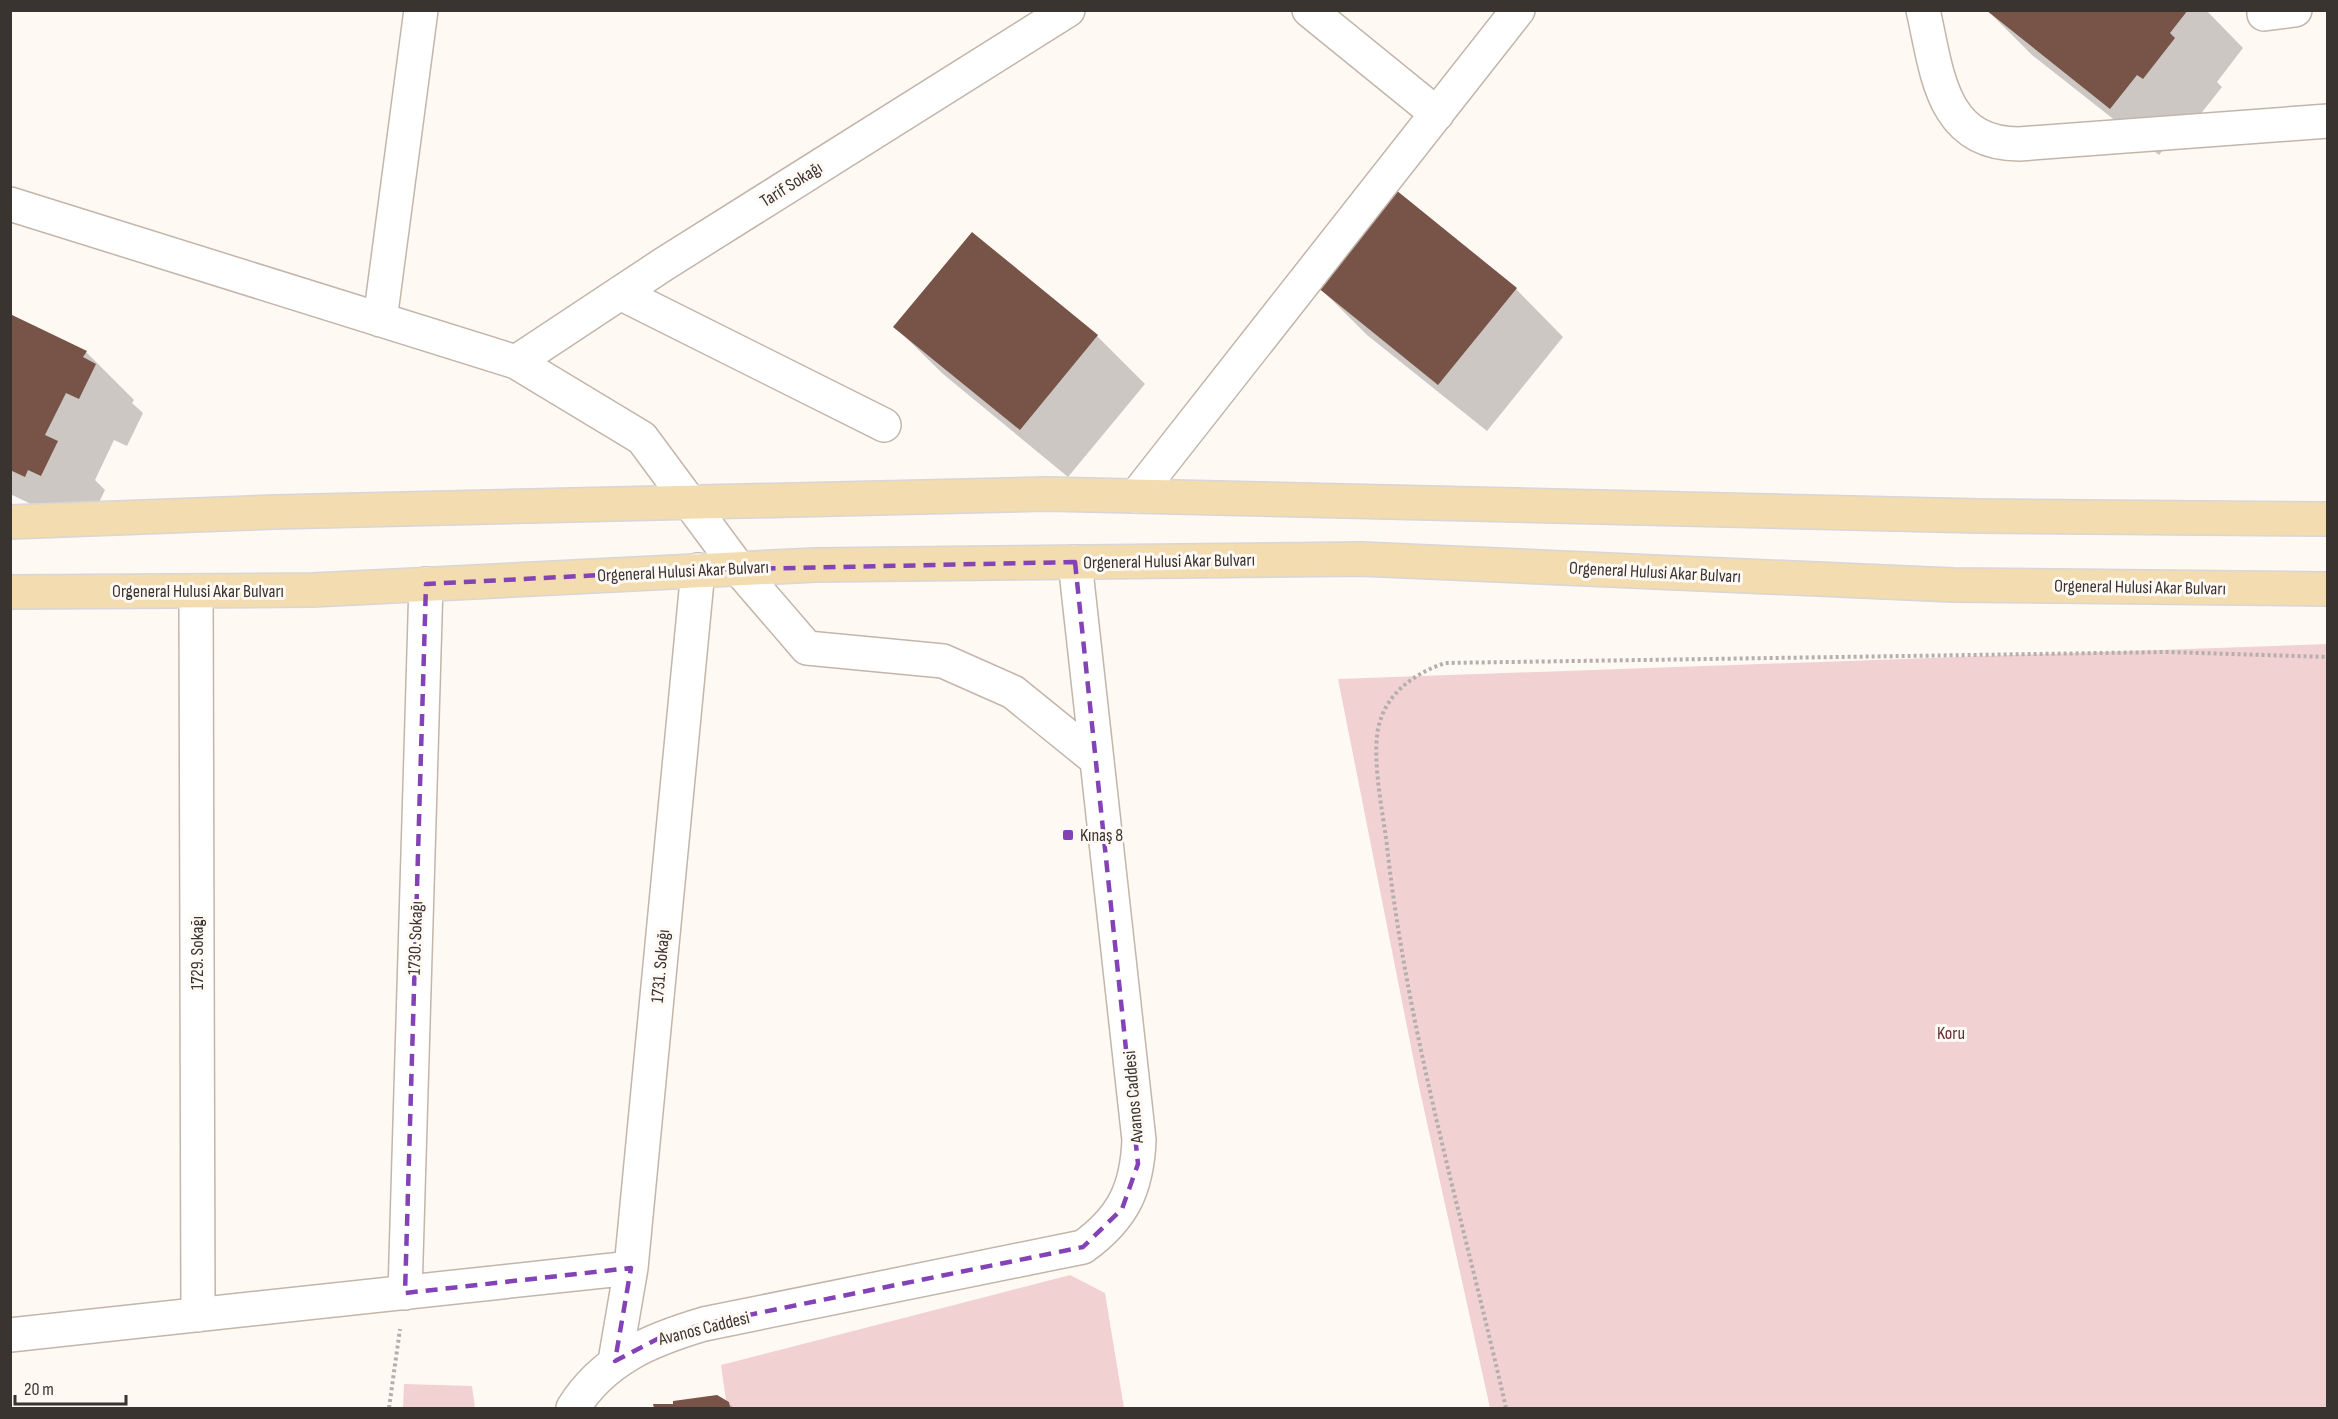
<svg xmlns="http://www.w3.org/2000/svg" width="2338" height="1419" font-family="'Sofia Sans Condensed',sans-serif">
<rect width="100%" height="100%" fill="#fff9f4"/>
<path fill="#f2d1d3" d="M2327,644V1408H1490L1418,1082L1338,679Z
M1070,1275L1105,1293L1124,1408H727L721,1365Z
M404,1384L472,1386L475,1408H403Z"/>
<path fill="#0003" d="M1987,10H2206L2243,48L2217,82L2222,87L2191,126L2186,121L2159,155L2032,55Z
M972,234L1097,336L1145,384L1068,477L943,374L895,327Z
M1319,287L1516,289L1563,337L1487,431L1367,335Z
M10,315L86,352L134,400L132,403L143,413L127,446L114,440L95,480L105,490L89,523L73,524L10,494Z
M728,1403L734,1408H656L655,1405Z"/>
<path fill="#785347" d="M1986,10H2188L2170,33L2175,38L2143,79L2137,75L2110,109Z
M1396,190L1517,288L1438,385L1317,287Z
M972,232L1098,335L1020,430L893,327Z
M10,314L87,351L83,357L96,364L79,399L66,393L45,435L58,441L41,476L28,470L25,477L10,470Z
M717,1395L729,1402L730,1408H654L653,1404H673V1401Z"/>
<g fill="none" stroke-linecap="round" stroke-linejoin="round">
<g stroke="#c3b5aa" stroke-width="36">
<path id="minor" d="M1309,10L1437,114
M1923,10C1937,70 1940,144 2019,144L2328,121
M2264,14L2295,10
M10,204L516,362L642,438L739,569L807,648L943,661L1013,692L1097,760
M620,293L884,425
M380,320L421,10
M516,362L664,264L1068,10
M1136,496L1518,10
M196,591L198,1315
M405,1293L426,584
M10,1335L631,1268
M615,1361L631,1268L698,570
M573,1408C604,1359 650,1340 704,1324L1083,1247C1123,1218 1137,1189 1139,1140L1075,562"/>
</g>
<g stroke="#d8d6d6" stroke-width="36">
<path id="major" d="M10,522L275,512L1047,494L1979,516L2328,519
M10,592L313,590L815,565L1361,559L1953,585L2328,589"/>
</g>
<path stroke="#b5afab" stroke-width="4" stroke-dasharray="3 3" stroke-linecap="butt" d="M389,1408L400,1329
M1506,1408C1464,1222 1408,1037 1387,846C1383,812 1372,763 1378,729C1385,694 1413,674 1445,663L2167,652L2328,657"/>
<use href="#minor" stroke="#fff" stroke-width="33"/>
<use href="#major" stroke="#f2dcb0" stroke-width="33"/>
</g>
<path fill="none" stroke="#8342b6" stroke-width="4.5" stroke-dasharray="12 8" stroke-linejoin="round" d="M1075,562L1138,1164L1122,1209L1083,1247L704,1324L661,1337L615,1361L631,1268L405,1293L426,584L698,570Z"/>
<rect fill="#8342b6" stroke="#fff9f4" stroke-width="2" x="1062" y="829" width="12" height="12" rx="3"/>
<g text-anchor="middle" stroke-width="6" stroke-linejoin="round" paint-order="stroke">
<g font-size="18" fill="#3a3430" stroke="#fff9f4">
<text transform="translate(791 184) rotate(-32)" y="6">Tarif Sokağı</text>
<text transform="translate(1169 561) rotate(-1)" y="6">Orgeneral Hulusi Akar Bulvarı</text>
<text transform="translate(683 571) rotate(-3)" y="6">Orgeneral Hulusi Akar Bulvarı</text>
<text transform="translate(1655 572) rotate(3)" y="6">Orgeneral Hulusi Akar Bulvarı</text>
<text transform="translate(2140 587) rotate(1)" y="6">Orgeneral Hulusi Akar Bulvarı</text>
<text x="198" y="597">Orgeneral Hulusi Akar Bulvarı</text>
<text transform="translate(415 938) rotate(-88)" y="6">1730. Sokağı</text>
<text transform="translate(197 953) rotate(-90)" y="6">1729. Sokağı</text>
<text transform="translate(660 966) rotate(-85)" y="6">1731. Sokağı</text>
<text transform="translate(1133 1097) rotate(-95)" y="6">Avanos Caddesi</text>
<text transform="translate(704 1328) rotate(-14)" y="6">Avanos Caddesi</text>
</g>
<g font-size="18" fill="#3a3430" stroke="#fff9f4" text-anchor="start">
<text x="1080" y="841">Kınaş 8</text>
</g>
<g font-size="18" fill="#662d33" stroke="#fff9f4">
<text x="1951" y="1039">Koru</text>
</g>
</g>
<rect width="2338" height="1419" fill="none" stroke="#3a3430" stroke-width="24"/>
<path d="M15 1395v9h111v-9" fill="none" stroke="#3a3430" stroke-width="3"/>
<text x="24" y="1395" font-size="18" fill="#3a3430" stroke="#fff9f4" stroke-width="4.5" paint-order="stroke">20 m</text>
</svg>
